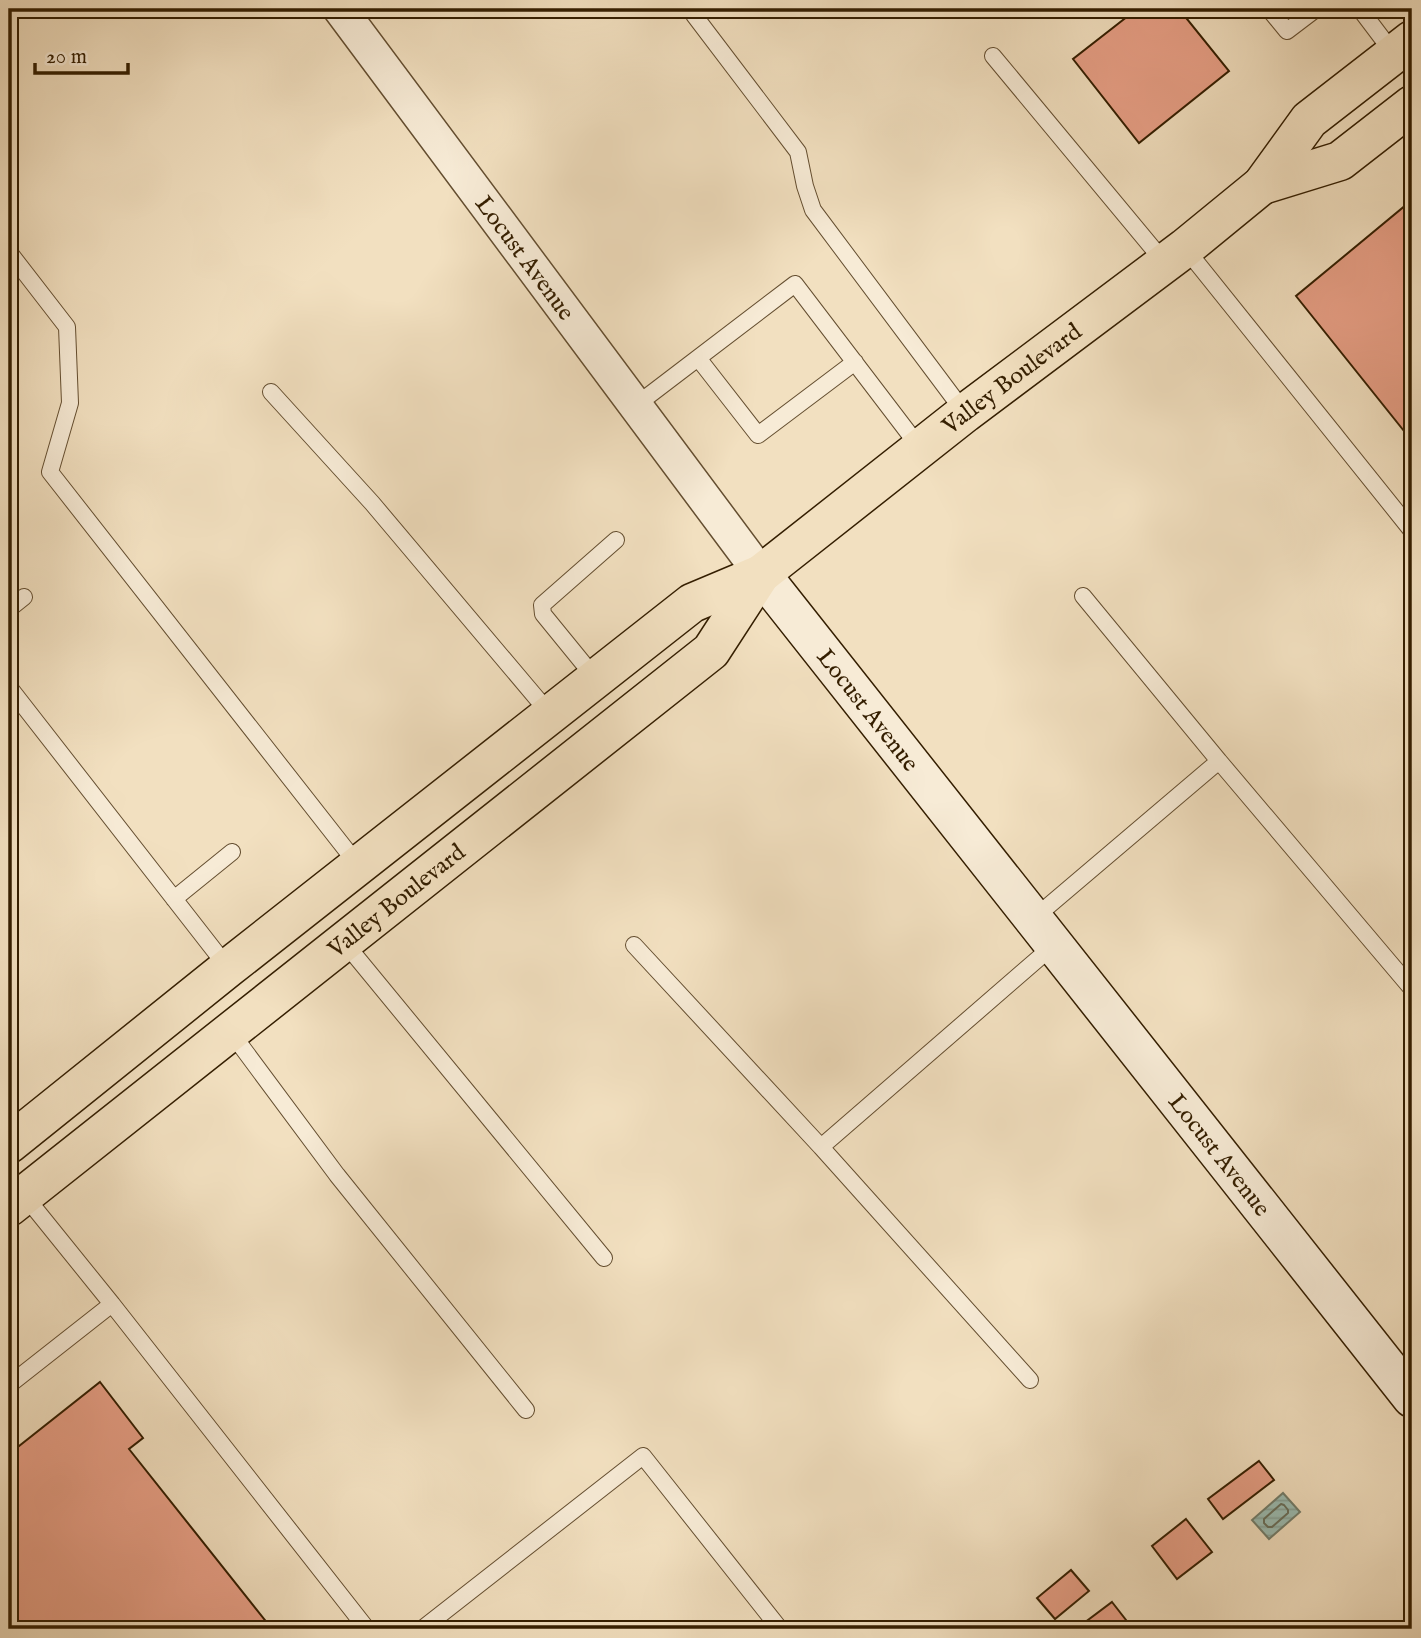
<svg xmlns="http://www.w3.org/2000/svg" width="1421" height="1638" font-family="'IM FELL English',serif">
<defs>
<pattern id="water-rules" width="6" height="5" patternUnits="userSpaceOnUse" patternTransform="scale(1.75)"><rect width="6" height="5" fill="#9bbdb3"/><path d="M0 2.5h6" fill="none" stroke="#86a298"/></pattern>
</defs>
<rect width="100%" height="100%" fill="#f2e0c0"/>
<filter id="stains"><feTurbulence type="fractalNoise" baseFrequency=".00286" numOctaves="4"/><feColorMatrix values="0 0 0 0 .2 0 0 0 0 .09 0 0 0 0 .02 0 0 0 .5 -.17"/></filter>
<radialGradient id="worn" r=".72"><stop offset=".6" stop-color="#630" stop-opacity="0"/><stop offset="1" stop-color="#630" stop-opacity=".3"/></radialGradient>
<path fill="url(#water-rules)" stroke="#727d6b" stroke-width="2" d="M1283,1493L1300,1512L1269,1539L1252,1520Z"/>
<g fill="none" stroke-linecap="round" stroke-linejoin="round">
<path stroke="#686e5a" stroke-width="2" d="M1281,1504L1284,1505L1288,1510V1513L1272,1527H1268L1264,1523V1519Z"/>
</g>
<path fill="#e79f86" stroke="#341e00" stroke-width="2" d="M1137,9H1179L1229,71L1139,143L1073,59Z
M1412,200V441L1296,296Z
M100,1382L143,1438L129,1449L272,1629H9V1454Z
M1259,1461L1274,1480L1223,1519L1208,1499Z
M1186,1519L1212,1552L1177,1579L1152,1546Z
M1071,1570L1089,1591L1055,1619L1037,1598Z
M1112,1602L1133,1629H1076Z"/>
<g fill="none" stroke-linecap="round" stroke-linejoin="round">
<g stroke="#644e30" stroke-width="18">
<path id="lane" d="M1269,9L1287,31L1316,9
M1360,9L1394,54
M694,15L798,152L805,186L813,210L965,413
M993,56L1165,263
M1185,248L1412,531
M9,252L67,327L70,403L50,472L358,865
M698,358L758,435L855,362
M271,392L372,503L550,714
M635,406L795,284L920,448
M1083,596L1219,761
M9,609L24,597
M596,679L543,614L542,605L616,540
M9,687L228,968
M174,899L232,852
M1033,919L1219,761L1412,989
M344,942L604,1258
M634,945L821,1147
M230,1031L337,1175L526,1410
M112,1304L367,1629
M1030,1380L821,1147L1054,945
M9,1385L112,1304L24,1195
M422,1629L643,1456L780,1629"/>
</g>
<g stroke="#644e30" stroke-width="36">
<g id="street">
<path id="s1" d="M340,9L761,574"/>
</g>
</g>
<g stroke="#341e00" stroke-width="41">
<g id="secondary">
<path id="s2" d="M761,574L1412,1398"/>
</g>
</g>
<g stroke="#341e00" stroke-width="41">
<g id="primary">
<path d="M1262,185L1340,161L1412,105"/>
<path id="s3" d="M9,1144L228,968L692,603L761,574L965,413L1185,248L1262,185L1309,120L1412,40"/>
<path id="s4" d="M9,1207L711,651L761,574"/>
</g>
</g>
<use href="#lane" stroke="#f7ebd6" stroke-width="16"/>
<use href="#street" stroke="#f7ebd6" stroke-width="33"/>
<use href="#secondary" stroke="#f7ebd6" stroke-width="38"/>
<use href="#primary" stroke="#f2e0c0" stroke-width="38"/>
</g>
<g text-anchor="middle" stroke-width="5" stroke-linejoin="round" paint-order="stroke">
<g font-size="24" fill="#341e00" stroke="#f7ebd6">
<text dy="8" stroke="none"><textPath href="#s1" startOffset="310">Locust Avenue</textPath></text>
<text dy="8" stroke="none"><textPath href="#s3" startOffset="1264">Valley Boulevard</textPath></text>
<text dy="8" stroke="none"><textPath href="#s2" startOffset="173">Locust Avenue</textPath></text>
<text dy="8" stroke="none"><textPath href="#s4" startOffset="494">Valley Boulevard</textPath></text>
<text dy="8" stroke="none"><textPath href="#s2" startOffset="740">Locust Avenue</textPath></text>
</g>
</g>
<rect width="1421" height="1638" fill="none" stroke="#f2e0c0" stroke-width="35"/>
<rect x="10" y="10" width="1400" height="1617" fill="none" stroke="#341e00" stroke-width="3.5"/>
<rect x="18" y="18" width="1386" height="1603" fill="none" stroke="#341e00" stroke-width="2"/>
<path d="M35 63v10h93v-10" fill="none" stroke="#341e00" stroke-width="3.5"/>
<text x="46" y="63" font-size="21" fill="#341e00" stroke="#f7ebd6" stroke-width="5" paint-order="stroke">20 m</text>
<rect width="100%" height="100%" filter="url(#stains)"/>
<rect width="100%" height="100%" fill="url(#worn)"/>
</svg>
